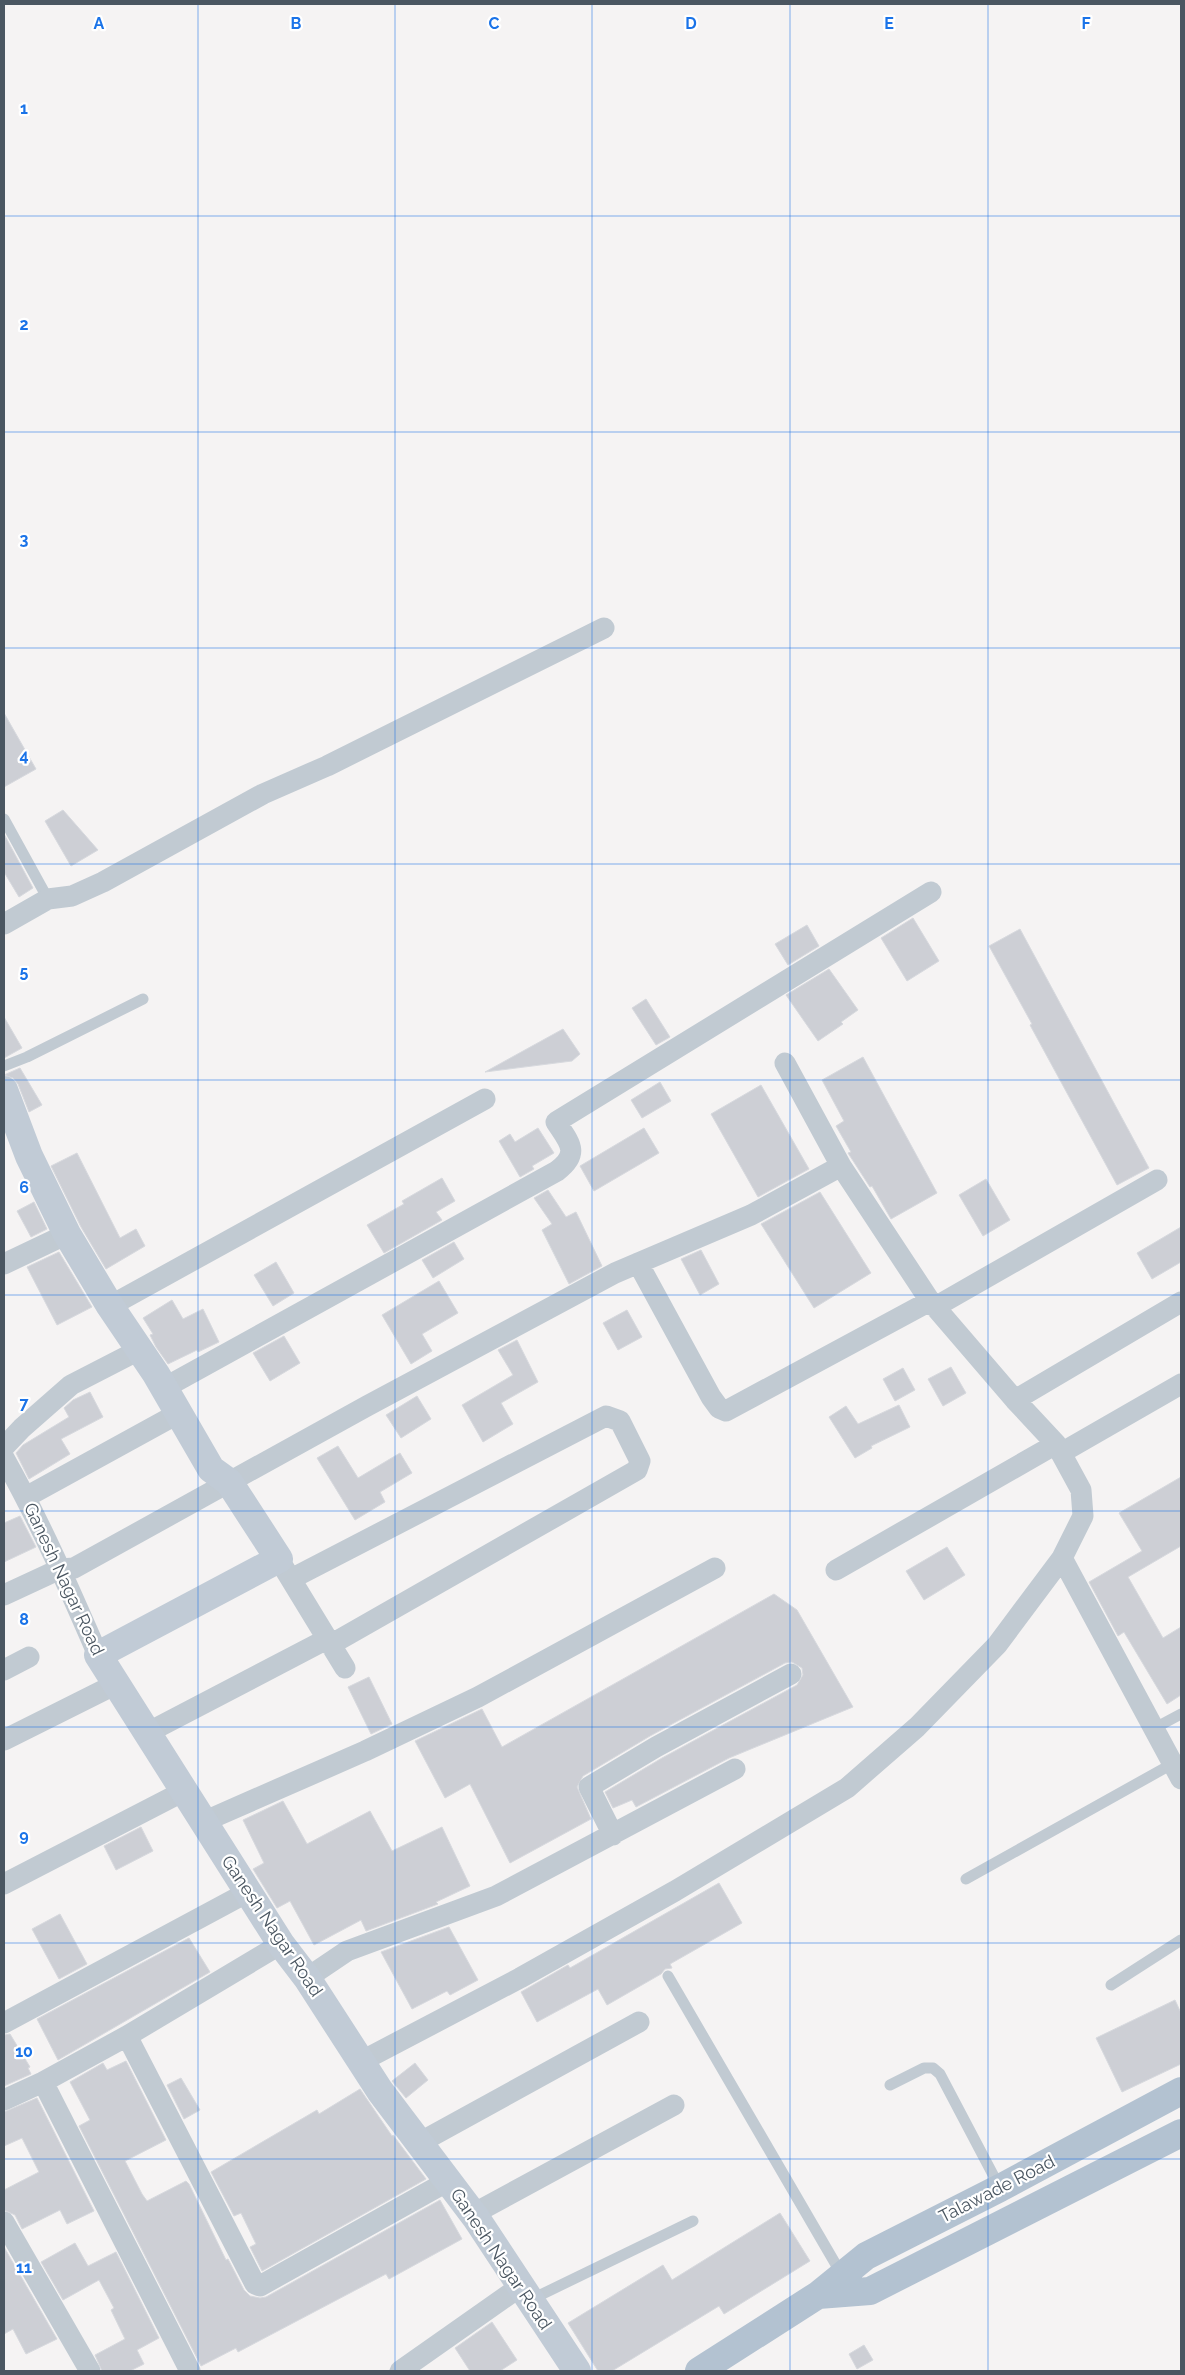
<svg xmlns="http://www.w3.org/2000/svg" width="1185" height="2375" font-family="Raleway,sans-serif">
<rect width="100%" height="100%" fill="#f5f3f3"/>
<path fill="#cdcfd5" stroke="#d7d9de" d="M4,713L36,769L4,787Z
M63,810L98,850L71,866L45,821Z
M4,834L33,888L19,897L4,872Z
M913,918L939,961L907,981L881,938Z
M807,925L819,946L788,965L775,944Z
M1020,929L1149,1168L1117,1185L1030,1025L1032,1024L989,946Z
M829,969L858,1010L841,1022L843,1024L818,1041L786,995Z
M646,999L670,1037L656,1045L632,1008Z
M4,1017L22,1048L4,1058Z
M563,1029L580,1054L572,1061L485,1072Z
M863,1057L937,1193L891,1219L872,1186L870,1187L848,1153L851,1152L836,1126L844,1121L822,1080Z
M20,1068L42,1105L29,1112L18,1084L13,1078L4,1075Z
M660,1082L671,1101L642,1118L631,1100Z
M761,1085L809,1169L758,1197L711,1114Z
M538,1128L554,1153L532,1166L534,1169L520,1177L499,1141L510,1134L515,1142Z
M644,1128L659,1153L594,1191L580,1166Z
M77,1153L120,1238L136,1229L145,1246L106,1269L81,1227L51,1166Z
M442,1178L455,1201L436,1212L442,1220L384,1253L367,1225L404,1204L402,1201Z
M986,1179L1010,1220L983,1236L959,1195Z
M548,1190L566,1217L576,1212L602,1266L569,1284L542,1230L552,1224L534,1198Z
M820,1192L871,1273L814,1308L761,1224Z
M34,1202L47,1229L31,1237L17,1211Z
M1181,1227V1262L1152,1279L1137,1253Z
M454,1242L464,1259L433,1278L422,1260Z
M701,1250L719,1284L700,1295L681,1259Z
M59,1252L92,1307L57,1325L27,1267Z
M276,1262L294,1293L273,1306L254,1275Z
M439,1281L458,1313L422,1334L432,1351L411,1364L382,1315Z
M172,1300L183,1319L203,1309L219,1342L198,1352L197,1350L168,1364L156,1347L150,1335L153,1334L143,1318Z
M627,1310L642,1337L618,1350L603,1323Z
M284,1336L300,1363L270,1381L253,1353Z
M517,1340L538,1382L501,1403L513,1424L483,1442L462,1405L513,1375L498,1350Z
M951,1367L966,1393L943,1406L928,1379Z
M903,1368L915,1390L895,1401L883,1379Z
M90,1392L103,1417L61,1439L70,1454L29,1479L16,1453L23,1445L69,1417L64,1408L73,1400Z
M417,1396L431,1419L401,1438L386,1415Z
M899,1405L910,1427L871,1446L872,1448L855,1458L829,1417L846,1406L858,1424Z
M338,1446L358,1478L400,1453L412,1473L380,1492L385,1502L355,1520L317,1458Z
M1181,1477V1546L1128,1577L1163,1638L1181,1627V1695L1167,1704L1124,1632L1118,1636L1089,1582L1142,1551L1119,1513Z
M20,1516L36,1547L4,1562V1523Z
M947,1547L965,1575L924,1600L906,1571Z
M774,1594L797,1610L853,1707L729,1758L636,1807L632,1800L613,1808L605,1792L662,1758L797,1685L803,1675L802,1668L792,1662L785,1663L650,1736L583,1776L577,1787L591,1819L510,1863L470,1784L445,1798L415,1741L482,1709L502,1747Z
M369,1677L392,1724L371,1734L348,1687Z
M283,1801L307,1844L370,1811L392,1851L442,1827L470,1886L436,1902L438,1904L366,1931L361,1920L314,1945L290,1901L277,1908L253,1869L264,1863L243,1820Z
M141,1827L153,1851L116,1870L104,1846Z
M719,1883L742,1923L670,1964L672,1968L665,1969L661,1974L607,2005L598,1989L537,2022L521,1992L568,1965L570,1968Z
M60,1914L87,1964L59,1979L32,1929Z
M449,1927L478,1980L450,1995L447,1991L412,2009L381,1952Z
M189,1938L210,1972L58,2060L37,2019Z
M1175,2000L1181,2013V2064L1122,2092L1096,2038Z
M10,2034L30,2067L28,2068L31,2074L4,2086V2035Z
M126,2061L166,2140L125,2161L142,2194L147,2201L186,2181L189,2184L226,2260L228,2259L244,2290L250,2296L260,2298L266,2297L440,2200L462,2239L389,2279L386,2274L238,2352L236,2348L201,2366L79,2126L90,2120L70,2082L103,2063L107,2070Z
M415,2063L428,2080L406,2098L392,2081Z
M181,2078L200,2110L184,2119L167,2085Z
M360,2089L392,2136L393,2135L426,2179L262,2271L250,2247L256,2244L241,2213L234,2216L211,2172L317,2110L319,2114Z
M37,2098L94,2211L67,2224L60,2210L22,2229L15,2215L4,2210V2190L39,2172L22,2138L4,2146V2112Z
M780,2213L810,2261L724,2314L719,2306L612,2371H598L568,2323L663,2265L672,2280Z
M75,2243L88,2266L116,2252L159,2338L137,2350L144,2364L130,2371H102L95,2355L125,2339L111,2310L114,2308L99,2280L63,2300L41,2262Z
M4,2247L57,2339L26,2354L13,2329L4,2334Z
M492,2322L517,2360L500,2371H470L455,2348Z
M864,2345L873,2360L857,2369L849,2354Z"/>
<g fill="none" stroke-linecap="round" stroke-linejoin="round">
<path stroke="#c1cad2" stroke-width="11" d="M4,819L48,899
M4,1066L27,1057L143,999
M1153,1729L1181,1714
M966,1879L1172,1764
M668,1976L842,2275
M1111,1985L1181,1940
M890,2085L924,2068H933L940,2074L1000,2188
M530,2300L693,2221"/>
<path stroke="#c1cad2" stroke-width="21" d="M4,924L48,899L72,896L103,882L263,794L327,766L604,628
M785,1063L841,1166L930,1301L1015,1400L1056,1444L1081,1490L1083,1516L1062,1558L1181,1779
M638,1263L711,1397L719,1408L726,1411L930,1301
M4,1264L67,1234
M110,1306L485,1099
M935,1307L1157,1180
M164,1388L557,1171C581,1153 569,1142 556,1122L931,892
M1015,1400L1181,1302
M4,1447L22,1428L71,1385L139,1350
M1061,1453L1181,1384
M4,1458C40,1522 69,1588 98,1655
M26,1497L179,1413
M284,1568L345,1668
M836,1570L1056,1444
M291,1579L606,1416L620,1421L640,1461L637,1470L330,1645
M4,1595L60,1569L74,1568L367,1406L615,1273L751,1215L841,1166
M4,1670L29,1657
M147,1733L327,1639
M4,1740L116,1684
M203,1822L365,1751L478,1697L715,1568
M613,1835L589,1787L656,1747L791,1674
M4,1884L184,1791
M307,1978L347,1951L496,1896L735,1769
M4,2023L248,1892
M127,2036L255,2284L260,2286L448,2181
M360,2062L520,1978L675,1891L847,1788L917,1727L997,1645L1062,1558
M43,2082L190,2371
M4,2100L43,2082L127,2036L281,1944
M419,2143L639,2022
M473,2214L674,2105
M4,2222L90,2371
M400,2371L521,2286"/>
<path stroke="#c1cbd6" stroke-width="28" d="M4,1090L29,1156L67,1234L110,1306L156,1374L211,1469L229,1482L279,1559L98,1655L281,1944L307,1978L380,2091L476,2218L577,2371"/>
<path stroke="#b3c2d1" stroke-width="28" d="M818,2295L870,2291L1181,2133
M699,2371L818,2295L866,2256L1000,2188L1181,2091"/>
</g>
<path fill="none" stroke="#1a73e8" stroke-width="1" stroke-opacity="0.55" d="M198,4V2371M395,4V2371M592,4V2371M790,4V2371M988,4V2371M4,216H1181M4,432H1181M4,648H1181M4,864H1181M4,1080H1181M4,1295H1181M4,1511H1181M4,1727H1181M4,1943H1181M4,2159H1181"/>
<g text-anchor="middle" stroke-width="4.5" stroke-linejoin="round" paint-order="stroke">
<g font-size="18" fill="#4a5661" stroke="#fff">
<text transform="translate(64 1579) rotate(65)" y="6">Ganesh Nagar Road</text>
<text transform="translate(272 1926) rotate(56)" y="6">Ganesh Nagar Road</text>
<text transform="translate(997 2189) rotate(-27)" y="6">Talawade Road</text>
<text transform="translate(501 2259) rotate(56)" y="6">Ganesh Nagar Road</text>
</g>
</g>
<g font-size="16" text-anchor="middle" font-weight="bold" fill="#1a73e8" stroke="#fff" stroke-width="4.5" stroke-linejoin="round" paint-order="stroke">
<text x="99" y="29">A</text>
<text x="296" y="29">B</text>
<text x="494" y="29">C</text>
<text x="691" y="29">D</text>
<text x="889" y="29">E</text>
<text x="1086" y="29">F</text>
<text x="24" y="114">1</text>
<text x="24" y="330">2</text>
<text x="24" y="545">3</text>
<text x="24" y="761">4</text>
<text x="24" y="977">5</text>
<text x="24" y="1193">6</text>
<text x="24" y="1409">7</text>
<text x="24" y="1625">8</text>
<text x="24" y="1841">9</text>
<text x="24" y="2057">10</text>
<text x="24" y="2273">11</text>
</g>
<rect width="1185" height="2375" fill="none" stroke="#4a5661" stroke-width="10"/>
</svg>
